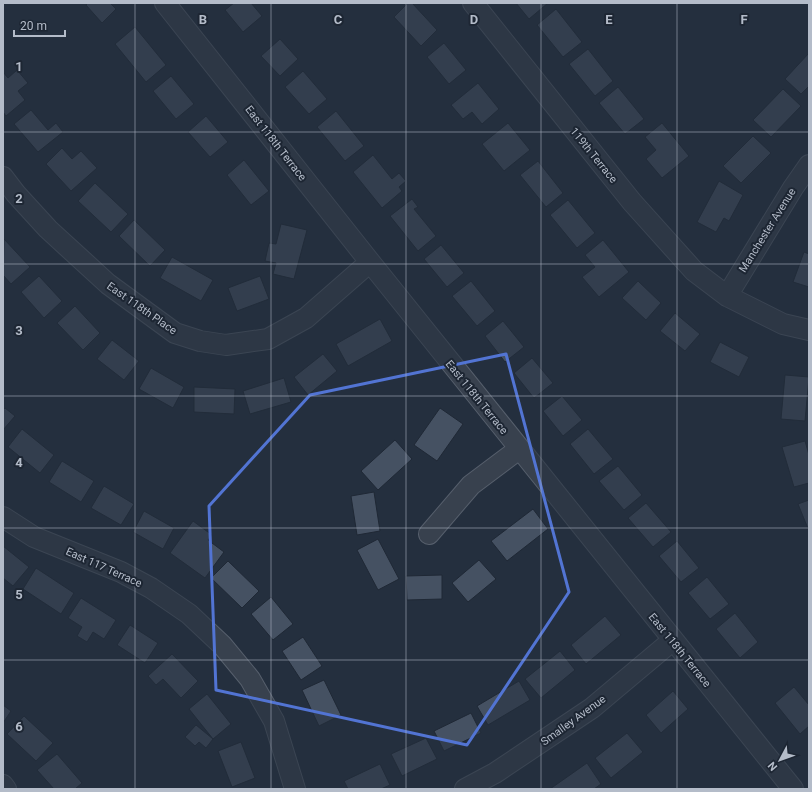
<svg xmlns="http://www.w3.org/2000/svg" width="812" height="792" font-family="Roboto,sans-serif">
<rect width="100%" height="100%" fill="#242f3e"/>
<path fill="#455162" stroke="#1f2835" d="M88,3H110L116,9L102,23L86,5Z
M234,3H251L262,16L243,32L225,10Z
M408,3H412L437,30L421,46L394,17Z
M516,3H548L529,19Z
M556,9L582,42L563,57L537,25Z
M135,27L166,65L146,82L115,44Z
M280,39L298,59L280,76L261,56Z
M444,43L466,70L449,84L427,57Z
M588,49L613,81L595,96L569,64Z
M809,53V86L801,94L785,79Z
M17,70L28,83L18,91L25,100L6,116L3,112V72L8,78Z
M303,71L327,99L309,114L285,87Z
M171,76L194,104L176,119L153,91Z
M478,83L499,109L482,124L472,112L463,119L451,105Z
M618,87L644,119L625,134L599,103Z
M783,89L801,106L771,137L753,120Z
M31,110L48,130L56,123L63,132L38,152L14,124Z
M336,111L364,146L345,161L317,127Z
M206,116L228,142L210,157L188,132Z
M508,123L530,150L504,171L482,144Z
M662,123L689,156L662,178L646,159L656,150L645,137Z
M753,136L771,153L741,183L723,166Z
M62,148L72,159L81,151L97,168L71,191L46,164Z
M373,155L392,179L399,173L406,181L399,187L402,191L382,208L353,172Z
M244,160L269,191L251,205L227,175Z
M538,161L563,193L546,207L520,175Z
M719,181L743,195L729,221L724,218L716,232L697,222Z
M95,183L128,214L111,232L78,201Z
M412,199L418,207L414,209L436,236L418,251L390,216Z
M568,200L595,233L577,248L550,215Z
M134,220L165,250L150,266L119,236Z
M281,224L307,230L294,279L273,274L276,263L265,261L269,243L276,244Z
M4,239L30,267L11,284L3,275Z
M603,240L629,272L599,297L582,277L595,267L585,255Z
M441,245L464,273L447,287L424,259Z
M804,252L809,254V287L793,282Z
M172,257L213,280L201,301L160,278Z
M39,276L62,301L44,318L21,292Z
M260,276L269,299L237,311L228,288Z
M471,281L495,311L477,326L452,296Z
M638,281L661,303L646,320L622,298Z
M75,306L100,333L83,350L57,323Z
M675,313L700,334L685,351L660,331Z
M380,319L392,341L348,366L336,344Z
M503,321L524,347L505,362L485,336Z
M112,340L139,361L124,380L97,359Z
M720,342L749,357L739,377L710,362Z
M323,354L337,371L308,395L294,377Z
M532,358L553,383L534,398L514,373Z
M151,368L184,387L173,408L139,389Z
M785,375L809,377L805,421L781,419Z
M284,378L291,402L250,414L243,391Z
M194,387L235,389L234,414L194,412Z
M562,396L582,420L563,436L543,411Z
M5,408L15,416L3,430V410Z
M440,408L463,424L437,461L414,445Z
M22,429L54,455L40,473L8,447Z
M588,429L613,459L594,474L570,444Z
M395,440L412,459L378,490L361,471Z
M805,441L809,455V483L794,487L782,447Z
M62,461L94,481L81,502L49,482Z
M618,466L642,495L624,510L599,481Z
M104,486L134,504L121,525L91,508Z
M374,492L380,531L357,535L351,496Z
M809,500V531L798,504Z
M646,503L671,532L653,547L628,518Z
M533,509L548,529L507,561L491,541Z
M144,511L174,528L163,549L133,532Z
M193,521L212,535L208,540L224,552L205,578L170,553Z
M378,539L399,579L378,590L357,550Z
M677,541L699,568L681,582L659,556Z
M3,546L29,567L13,586L3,578Z
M479,560L496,579L468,602L452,583Z
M228,561L259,591L242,608L211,578Z
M36,568L74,593L61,614L23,589Z
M442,575V599L407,600L406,576Z
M707,577L729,604L710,619L688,593Z
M271,597L293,624L273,640L251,614Z
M81,598L116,620L104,639L93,632L87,642L77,636L82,627L68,618Z
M735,613L758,642L740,658L716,629Z
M605,616L621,635L586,664L571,645Z
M130,625L158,643L145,663L117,645Z
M303,637L322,666L301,680L282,651Z
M560,651L575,670L541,698L525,679Z
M172,654L198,681L181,698L163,679L156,685L148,676Z
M324,680L341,715L319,726L302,690Z
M519,681L530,700L488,725L477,706Z
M794,687L809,705V726L800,734L775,703Z
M673,691L688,709L661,733L646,715Z
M207,694L231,724L213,739L189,709Z
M3,705L11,711L3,723Z
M471,713L481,733L444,751L434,731Z
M24,716L53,743L36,761L7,734Z
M196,725L213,739L206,748L199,742L195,746L185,737Z
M627,733L643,752L611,778L595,758Z
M426,738L437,759L402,776L391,754Z
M241,742L255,778L232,787L218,751Z
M57,754L82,783L75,789H54L37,770Z
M587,763L601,784L594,789H550Z
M380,764L390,785L381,789H348L344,781Z"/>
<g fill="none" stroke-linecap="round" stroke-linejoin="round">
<g stroke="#565f6c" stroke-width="22">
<path id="minor" d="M165,3L370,262L793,789
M473,3L632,202L694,271L727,296L783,324L809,330
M3,177L16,194L48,229L108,284L175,333L200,341L226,345L268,339L306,318L370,262
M727,296L793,188L809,165
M3,517L34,537L121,572L151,588L189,614L222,645L250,679L274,721L295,789
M429,534L471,485L519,449
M3,785L6,789
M465,789L495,773L592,708L673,640"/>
</g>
<use href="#minor" stroke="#38414e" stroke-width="20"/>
</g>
<path d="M0 0H812V792H0ZM506,354L569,592L467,745L216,690L209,506L310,395Z" fill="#242f3e" fill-opacity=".55" fill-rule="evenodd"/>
<path fill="none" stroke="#5274d3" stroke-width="3" stroke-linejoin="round" d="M506,354L569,592L467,745L216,690L209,506L310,395Z"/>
<path fill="none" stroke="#b4bcc9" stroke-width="1" stroke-opacity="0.55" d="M135,3V789M271,3V789M406,3V789M541,3V789M677,3V789M3,132H809M3,264H809M3,396H809M3,528H809M3,660H809"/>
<g text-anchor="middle" stroke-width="4" stroke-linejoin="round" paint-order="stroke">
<g font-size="11" fill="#b4bcc9" stroke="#1d2633">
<text transform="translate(276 143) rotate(52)" y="4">East 118th Terrace</text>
<text transform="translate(594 155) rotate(51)" y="4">119th Terrace</text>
<text transform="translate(767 230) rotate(-58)" y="4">Manchester Avenue</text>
<text transform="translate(142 308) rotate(35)" y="4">East 118th Place</text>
<text transform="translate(477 397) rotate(51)" y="4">East 118th Terrace</text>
<text transform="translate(104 567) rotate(24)" y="4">East 117 Terrace</text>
<text transform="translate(680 650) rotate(51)" y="4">East 118th Terrace</text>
<text transform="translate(573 720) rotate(-36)" y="4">Smalley Avenue</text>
</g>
</g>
<g font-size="13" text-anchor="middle" font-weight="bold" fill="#b4bcc9" stroke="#1d2633" stroke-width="4" stroke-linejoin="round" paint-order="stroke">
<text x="203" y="24">B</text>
<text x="338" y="24">C</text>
<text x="474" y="24">D</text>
<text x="609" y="24">E</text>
<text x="744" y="24">F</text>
<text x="19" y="71">1</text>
<text x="19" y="203">2</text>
<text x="19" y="335">3</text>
<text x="19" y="467">4</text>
<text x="19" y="599">5</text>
<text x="19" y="731">6</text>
</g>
<rect width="812" height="792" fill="none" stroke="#b4bcc9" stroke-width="8"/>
<g transform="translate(780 760) rotate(229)" stroke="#1d2633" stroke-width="3" paint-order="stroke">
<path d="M0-3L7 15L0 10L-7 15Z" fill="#b4bcc9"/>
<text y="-6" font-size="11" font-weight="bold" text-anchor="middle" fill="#b4bcc9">N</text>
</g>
<path d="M14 30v6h51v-6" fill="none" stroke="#b4bcc9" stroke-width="2"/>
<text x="20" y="30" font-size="12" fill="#b4bcc9" stroke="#1d2633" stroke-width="3" paint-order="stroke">20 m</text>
</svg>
